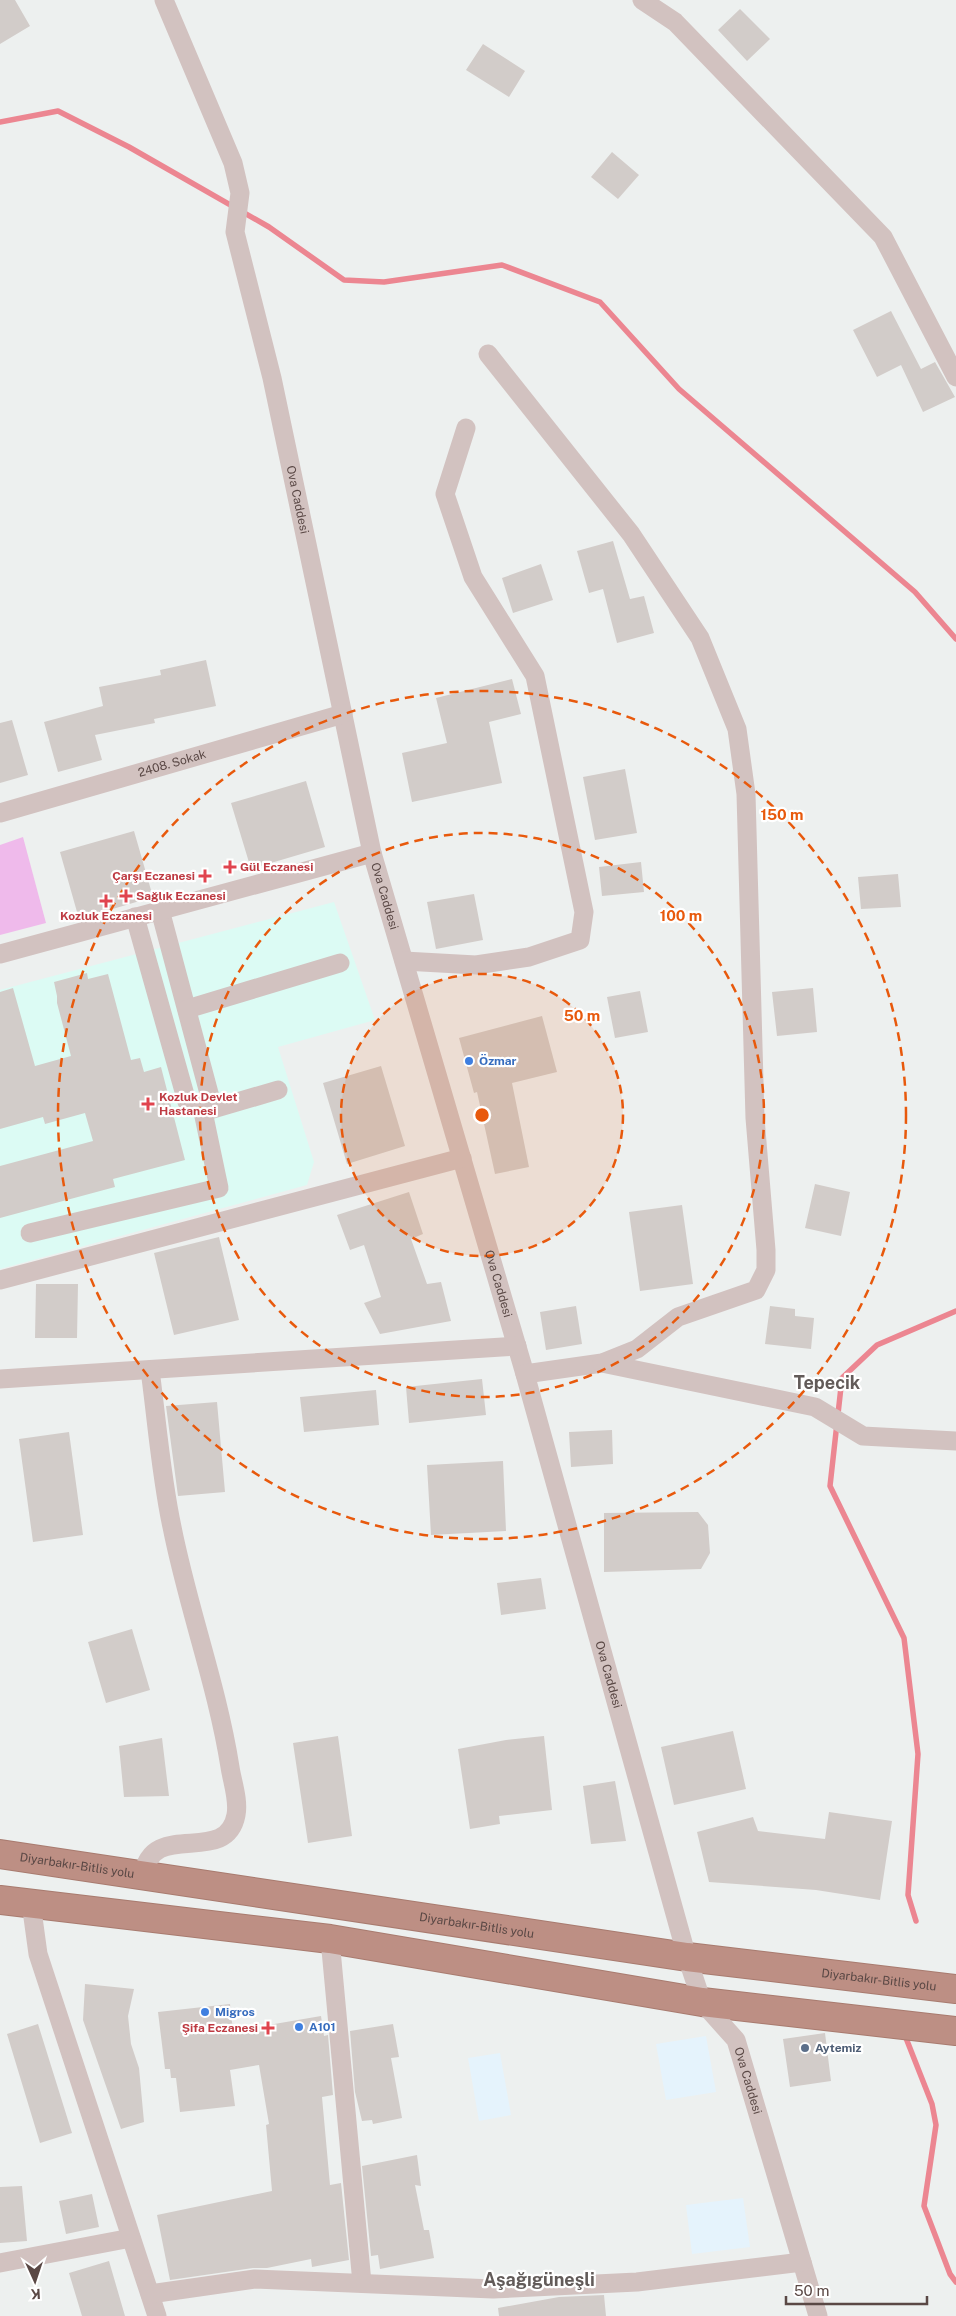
<svg xmlns="http://www.w3.org/2000/svg" width="956" height="2316" font-family="'Public Sans',sans-serif">
<rect width="100%" height="100%" fill="#edf0ef"/>
<path fill="#e5f3fc" d="M706,2036L716,2092L666,2100L656,2044Z
M500,2053L511,2115L479,2121L468,2058Z
M743,2198L750,2247L692,2254L686,2205Z"/>
<path fill="#dcfbf4" d="M334,902L375,1020L278,1047L314,1162L307,1185L0,1269V990Z"/>
<path fill="#efbaeb" d="M23,837L46,923L0,935V845Z"/>
<g fill="none" stroke-linecap="round" stroke-linejoin="round">
<path stroke="#ec8691" stroke-width="5.5" d="M0,122L58,111L129,147L269,227L344,280L384,282L502,265L600,302L679,389L915,592L956,639
M916,1921L908,1895L918,1754L904,1638L830,1486L842,1378L877,1345L956,1311
M904,2033L932,2104L936,2125L924,2206L950,2274L956,2282"/>
</g>
<path fill="#d2ccc9" d="M0,0H15L30,26L0,44Z
M740,9L770,39L747,61L718,30Z
M483,44L525,71L509,97L466,70Z
M612,152L639,175L618,199L591,177Z
M891,311L921,369L935,362L955,397L923,412L901,365L877,377L853,330Z
M613,541L630,599L644,596L654,633L617,643L603,589L589,593L577,551Z
M541,564L553,600L513,613L502,578Z
M206,660L216,706L154,719L155,723L95,735L102,760L58,772L44,722L103,706L99,687L161,675L160,670Z
M512,679L521,714L489,722L502,783L412,802L402,753L447,743L436,698Z
M12,720L28,775L0,783V723Z
M625,769L637,833L595,840L583,777Z
M306,781L325,847L251,869L231,803Z
M134,831L153,897L79,919L60,852Z
M641,862L644,892L602,896L599,867Z
M898,874L901,907L861,909L858,877Z
M474,894L483,940L436,949L427,902Z
M87,973L88,979L108,974L131,1060L140,1058L144,1072L161,1067L185,1160L113,1179L115,1187L0,1218V1166L93,1141L85,1113L45,1124L43,1117L0,1129V992L13,988L35,1066L71,1056L57,1003V996L54,982Z
M813,988L817,1032L777,1036L772,992Z
M640,991L648,1032L615,1038L607,997Z
M542,1016L557,1072L512,1083L529,1167L495,1174L477,1092L474,1093L459,1038Z
M381,1066L405,1146L347,1164L323,1083Z
M815,1184L850,1192L841,1236L805,1228Z
M409,1192L423,1234L411,1239L427,1284L441,1282L451,1321L380,1334L364,1303L381,1297L364,1245L350,1250L337,1215Z
M682,1205L693,1284L640,1291L629,1212Z
M219,1237L239,1320L174,1335L154,1253Z
M36,1284H78L77,1338H35Z
M576,1306L582,1344L546,1350L540,1312Z
M770,1306L795,1309V1316L814,1318L811,1349L765,1344Z
M482,1379L486,1415L409,1423L406,1387Z
M376,1390L379,1425L304,1432L300,1397Z
M217,1402L225,1492L178,1496L166,1406Z
M612,1430L613,1464L571,1467L569,1432Z
M69,1432L83,1535L33,1542L19,1439Z
M503,1461L506,1531L431,1535L427,1465Z
M698,1512L708,1525L710,1553L701,1569L604,1572V1513Z
M541,1578L546,1609L501,1615L497,1583Z
M132,1629L150,1690L106,1703L88,1642Z
M733,1731L746,1789L674,1805L661,1747Z
M338,1736L352,1836L308,1843L293,1743Z
M544,1736L552,1810L499,1816L500,1824L470,1829L458,1749L506,1740Z
M162,1738L169,1796L124,1797L119,1746Z
M615,1781L626,1841L591,1844L583,1786Z
M829,1812L892,1821L880,1900L816,1890L709,1882L697,1832L753,1817L758,1831L825,1839Z
M85,1984L134,1989L128,2016L131,2044L139,2068L144,2122L121,2129L83,2020Z
M230,2004L233,2031L321,2016L324,2036L328,2035L333,2095L322,2097L330,2185L341,2183L349,2260L312,2267L311,2259L267,2268H253L170,2280L157,2215L272,2191L266,2125L269,2124L259,2065L230,2070L235,2106L180,2112L176,2078H171L170,2069H165L158,2012Z
M38,2024L72,2133L40,2143L7,2034Z
M393,2024L399,2057L391,2058L402,2118L373,2124L372,2120L362,2121L355,2092L350,2031Z
M825,2033L831,2081L790,2087L783,2039Z
M417,2155L421,2186L415,2185L424,2230H429L434,2258L380,2269L378,2255L371,2256L362,2166Z
M22,2186L27,2241L0,2243V2187Z
M92,2194L99,2227L66,2234L59,2201Z
M109,2261L125,2316H82L69,2273Z
M604,2295L606,2316H499L498,2308L559,2297Z"/>
<g fill="none" stroke-linecap="round" stroke-linejoin="round">
<g stroke="#a87b6f" stroke-width="30">
<g id="highway">
<path id="s3" d="M0,1854L687,1957L956,1989"/>
<path d="M0,1900L330,1939L702,2002L956,2031"/>
</g>
</g>
<g stroke="#d2c2c0" stroke-width="19">
<path id="s1" d="M164,0L233,163L240,193L235,232L272,378L372,853L525,1374L687,1957L702,2002L736,2040L818,2316"/>
<path d="M642,0L675,22L883,237L956,377"/>
<path d="M488,354L631,534L700,638L737,729L746,794L755,1118L766,1250V1270L756,1290L678,1317L637,1349L602,1363L525,1374"/>
<path id="s2" d="M0,813L343,714"/>
<path d="M135,917L187,1102C196,1110 206,1108 210,1097L160,910"/>
<path d="M0,954L372,853"/>
<path d="M404,961L476,965L529,957L580,940L584,912L535,676L473,577L445,494L466,428"/>
<path d="M187,1009L340,963"/>
<path d="M203,1112L278,1090"/>
<path d="M30,1233L219,1188L202,1107"/>
<path d="M0,1280L462,1158"/>
<path d="M602,1363L815,1407L863,1436L956,1441"/>
<path d="M0,1379L517,1346"/>
<path d="M143,1876C151,1817 226,1868 236,1815C239,1800 232,1781 230,1767C217,1685 188,1608 172,1527C161,1476 157,1422 150,1370"/>
<path d="M31,1903L38,1954L157,2316"/>
<path d="M330,1939L362,2283"/>
<path d="M0,2263L131,2238"/>
<path d="M150,2294L255,2279L493,2289L637,2282L802,2262"/>
</g>
<use href="#highway" stroke="#bd8f84" stroke-width="28"/>
</g>
<circle cx="482" cy="1115" r="141" fill="#e8590c" fill-opacity=".12"/>
<g fill="none" stroke="#e8590c" stroke-width="2.5" stroke-dasharray="9 6">
<circle cx="482" cy="1115" r="141"/>
<circle cx="482" cy="1115" r="282"/>
<circle cx="482" cy="1115" r="424"/>
</g>
<g fill="#e0444e" stroke="#fff" stroke-width="2">
<path d="M227.5 859.5h5v5h5v5h-5v5h-5v-5h-5v-5h5z"/>
<path d="M202.5 868.5h5v5h5v5h-5v5h-5v-5h-5v-5h5z"/>
<path d="M123.5 888.5h5v5h5v5h-5v5h-5v-5h-5v-5h5z"/>
<path d="M103.5 893.5h5v5h5v5h-5v5h-5v-5h-5v-5h5z"/>
<path d="M145.5 1096.5h5v5h5v5h-5v5h-5v-5h-5v-5h5z"/>
<path d="M265.5 2020.5h5v5h5v5h-5v5h-5v-5h-5v-5h5z"/>
</g>
<g fill="#3f7fe0" stroke="#fff" stroke-width="2">
<circle cx="469" cy="1061" r="5"/>
<circle cx="205" cy="2012" r="5"/>
<circle cx="299" cy="2027" r="5"/>
</g>
<circle fill="#5c6f8a" stroke="#fff" stroke-width="2" cx="805" cy="2048" r="5"/>
<g text-anchor="middle" stroke-width="4.5" stroke-linejoin="round" paint-order="stroke">
<g font-size="12" fill="#5a4845" stroke="#fff">
<text dy="4" stroke="none"><textPath href="#s1" startOffset="522">Ova Caddesi</textPath></text>
<text dy="4" stroke="none"><textPath href="#s2" startOffset="179">2408. Sokak</textPath></text>
<text dy="4" stroke="none"><textPath href="#s1" startOffset="928">Ova Caddesi</textPath></text>
<text dy="4" stroke="none"><textPath href="#s1" startOffset="1332">Ova Caddesi</textPath></text>
<text dy="4" stroke="none"><textPath href="#s1" startOffset="1738">Ova Caddesi</textPath></text>
<text dy="4" stroke="none"><textPath href="#s3" startOffset="78">Diyarbakır-Bitlis yolu</textPath></text>
<text dy="4" stroke="none"><textPath href="#s3" startOffset="482">Diyarbakır-Bitlis yolu</textPath></text>
<text dy="4" stroke="none"><textPath href="#s3" startOffset="888">Diyarbakır-Bitlis yolu</textPath></text>
<text dy="4" stroke="none"><textPath href="#s1" startOffset="2172">Ova Caddesi</textPath></text>
</g>
<g font-size="12" font-weight="bold" fill="#be3a42" stroke="#fff" text-anchor="start">
<text x="240" y="871">Gül Eczanesi</text>
<text x="195" y="880" text-anchor="end">Çarşı Eczanesi</text>
<text x="136" y="900">Sağlık Eczanesi</text>
<text x="106" y="920" text-anchor="middle">Kozluk Eczanesi</text>
<text x="159" y="1101">Kozluk Devlet<tspan x="159" dy="14">Hastanesi</tspan></text>
<text x="258" y="2032" text-anchor="end">Şifa Eczanesi</text>
</g>
<g font-size="12" font-weight="bold" fill="#366cbe" stroke="#fff" text-anchor="start">
<text x="479" y="1065">Özmar</text>
<text x="215" y="2016">Migros</text>
<text x="309" y="2031">A101</text>
</g>
<g font-size="12" font-weight="bold" fill="#4e5e75" stroke="#fff" text-anchor="start">
<text x="815" y="2052">Aytemiz</text>
</g>
<g font-size="18" font-weight="bold" fill="#625b59" stroke="#fff">
<text x="827" y="1389">Tepecik</text>
<text x="539" y="2286">Aşağıgüneşli</text>
</g>
</g>
<circle cx="482" cy="1115" r="8" fill="#e8590c" stroke="#fff" stroke-width="2.5"/>
<g font-size="15" text-anchor="middle" font-weight="bold" fill="#e8590c" stroke="#fff" stroke-width="4.5" stroke-linejoin="round" paint-order="stroke">
<text x="782" y="820">150 m</text>
<text x="681" y="921">100 m</text>
<text x="582" y="1021">50 m</text>
</g>
<g transform="translate(35 2281) rotate(177)" stroke="#ffffff" stroke-width="4" paint-order="stroke">
<path d="M0-4L9 19L0 12L-9 19Z" fill="#5a4845"/>
<text y="-8" font-size="14" font-weight="bold" text-anchor="middle" fill="#5a4845">K</text>
</g>
<path d="M786 2296v8h141v-8" fill="none" stroke="#5a4845" stroke-width="2.5"/>
<text x="794" y="2296" font-size="15" fill="#5a4845" stroke="#ffffff" stroke-width="4" paint-order="stroke">50 m</text>
</svg>
